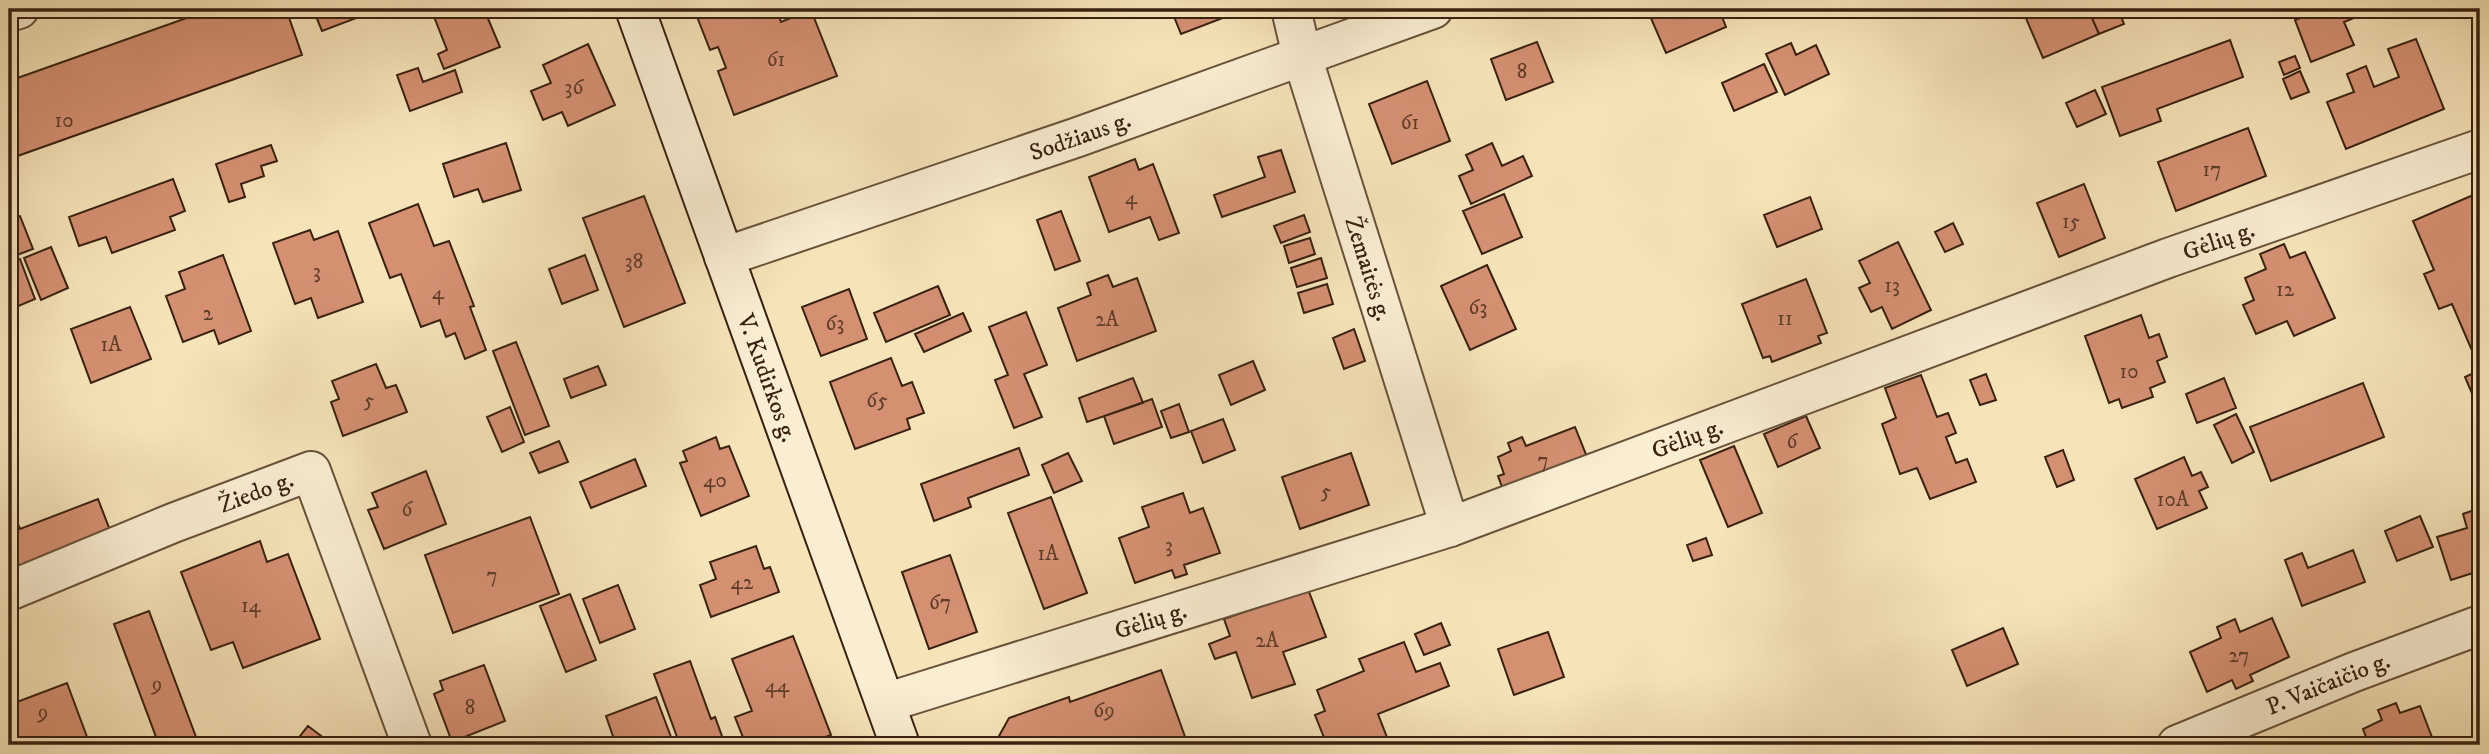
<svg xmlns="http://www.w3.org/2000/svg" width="2489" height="754" font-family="'IM FELL DW Pica',serif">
<rect width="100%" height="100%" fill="#f6e4b9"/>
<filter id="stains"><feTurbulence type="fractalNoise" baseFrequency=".00286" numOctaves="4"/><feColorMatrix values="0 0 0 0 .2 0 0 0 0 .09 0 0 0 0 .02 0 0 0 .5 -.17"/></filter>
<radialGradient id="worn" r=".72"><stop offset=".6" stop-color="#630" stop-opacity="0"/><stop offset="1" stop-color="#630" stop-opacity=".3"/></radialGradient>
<path fill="#d59072" stroke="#382111" stroke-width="2" d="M212,9H286L302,55L9,159V81Z
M313,9H365L367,14L322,31Z
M447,9H484L500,47L444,69L438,54L447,50L433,14Z
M694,9H776L781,22L811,10L837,76L734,115L718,71L726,68L718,47L710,50Z
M1171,9H1240L1241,11L1181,34Z
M1647,9H1719L1726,27L1666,53Z
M2022,9H2088L2099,34L2043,58Z
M2088,9H2118L2124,24L2099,34Z
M2325,9H2364L2366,13L2344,22L2354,45L2311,62L2295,20Z
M2416,39L2444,109L2346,149L2327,102L2354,92L2347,74L2366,66L2374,87L2399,77L2388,49Z
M2230,40L2243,77L2157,109L2161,121L2120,136L2102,87Z
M1537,42L1553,82L1506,100L1491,59Z
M1791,43L1796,55L1816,45L1829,74L1785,95L1766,54Z
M588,44L615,105L568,126L562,112L543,120L531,91L551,83L543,65Z
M2295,56L2300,68L2284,75L2279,62Z
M1764,64L1777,92L1734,111L1722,83Z
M418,68L423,82L455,70L462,92L410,111L397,75Z
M2300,71L2309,92L2291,99L2283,79Z
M1427,81L1450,141L1392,164L1369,104Z
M2095,90L2106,114L2077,127L2066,103Z
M2248,128L2266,176L2176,211L2158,162Z
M506,143L521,190L483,202L478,189L454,197L443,164Z
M1492,143L1502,166L1523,156L1532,176L1471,204L1459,176L1473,170L1466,155Z
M271,145L277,161L261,166L264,176L241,184L245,197L229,202L216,164Z
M1281,150L1295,192L1222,217L1214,195L1265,177L1258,157Z
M1135,159L1139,170L1153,164L1179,233L1159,240L1150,217L1109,232L1089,177Z
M173,179L185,211L170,217L175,230L112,253L106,237L79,246L69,217Z
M2084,184L2105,238L2059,257L2037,203Z
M2480,192V369L2452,304L2439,309L2424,274L2434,270L2413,221Z
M1504,194L1522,237L1482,254L1463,211Z
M644,196L685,303L624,327L583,218Z
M1810,197L1822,229L1777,247L1764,215Z
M418,204L434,246L449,241L474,306L470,307L486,350L465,359L455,333L446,337L440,320L421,327L401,274L390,278L369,223Z
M1061,211L1080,261L1055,270L1037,220Z
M1304,215L1310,232L1281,243L1274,226Z
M20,216L33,249L9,258V221Z
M1953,223L1963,244L1945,252L1935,232Z
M310,230L314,240L338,231L363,302L318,318L311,298L295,304L273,243Z
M1310,238L1315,254L1289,263L1284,246Z
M1898,242L1931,310L1892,329L1882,307L1871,312L1859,288L1870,283L1859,261Z
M2284,244L2290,258L2305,252L2335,318L2294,336L2287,321L2256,334L2243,305L2254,300L2245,278L2266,269L2260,254Z
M51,247L68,288L41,300L24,258Z
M223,255L251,331L219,344L214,330L183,342L166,296L185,289L179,272Z
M585,255L598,290L562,304L549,269Z
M1321,258L1327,278L1297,287L1291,268Z
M20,259L35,299L9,310V264Z
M1487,265L1516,329L1470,350L1441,286Z
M1108,275L1113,287L1137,278L1156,331L1077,361L1058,308L1091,295L1087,283Z
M1806,279L1827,333L1818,336L1821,343L1772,362L1770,356L1763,358L1742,304Z
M1327,284L1333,304L1304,313L1298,293Z
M938,286L950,315L886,342L874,313Z
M849,289L867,339L821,356L802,307Z
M130,307L151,359L91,383L71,329Z
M1026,312L1047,365L1024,374L1042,417L1014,428L995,380L1008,375L989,327Z
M963,313L971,331L924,352L915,334Z
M2141,315L2149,338L2159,334L2167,357L2157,361L2165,382L2150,388L2153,397L2122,408L2119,399L2109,403L2085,336Z
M1354,329L1365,361L1344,369L1333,338Z
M516,342L549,426L525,435L493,351Z
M891,358L902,386L912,382L924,413L907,419L910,429L855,449L830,382Z
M1253,361L1265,390L1231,405L1219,375Z
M376,364L386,388L396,385L407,412L343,436L331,402L339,399L332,381Z
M598,366L606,385L571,398L564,379Z
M2480,370V412L2465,377Z
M1986,374L1996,400L1980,405L1970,380Z
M1921,375L1937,417L1948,413L1956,433L1946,437L1956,463L1967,459L1976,482L1930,499L1917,468L1900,474L1882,424L1896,418L1885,388Z
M1133,378L1143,403L1087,422L1079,398Z
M2224,378L2236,408L2197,423L2186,394Z
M2363,383L2384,437L2271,481L2250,427Z
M1152,399L1162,427L1114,444L1104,416Z
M1179,404L1189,432L1171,438L1161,411Z
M510,407L524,442L502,452L487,417Z
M2236,414L2254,452L2232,463L2214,425Z
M1806,416L1820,448L1778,467L1764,434Z
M1223,419L1235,450L1203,463L1191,431Z
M1575,427L1589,462L1505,495L1498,476L1504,474L1498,457L1511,451L1508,443L1522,437L1526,446Z
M716,437L720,449L729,446L749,496L701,516L680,463L687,461L683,451Z
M559,441L568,462L539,473L530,453Z
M1734,446L1762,513L1728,527L1700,460Z
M1019,448L1029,475L968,498L971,507L934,521L921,484Z
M2063,450L2074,480L2057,487L2045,457Z
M1068,453L1082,481L1054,493L1042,465Z
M1351,453L1369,505L1300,529L1282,477Z
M2184,457L2192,476L2201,472L2208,487L2199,491L2207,508L2157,529L2135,479Z
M635,459L646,486L591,508L580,482Z
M426,471L446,524L384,549L368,510L378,507L372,493Z
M1183,493L1190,513L1203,508L1220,553L1184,565L1187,574L1175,578L1172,570L1135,583L1119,538L1149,527L1142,507Z
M1051,497L1087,593L1044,609L1008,513Z
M98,499L111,533L9,572V501L20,529Z
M2480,508V581L2476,572L2451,580L2437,537L2467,528L2463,514Z
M2420,516L2433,547L2397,561L2385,531Z
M530,517L559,594L453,633L425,555Z
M1706,538L1712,555L1693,561L1687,545Z
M260,541L267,562L288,554L320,639L243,668L233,642L211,650L181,572Z
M756,546L764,569L770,567L779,592L711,617L700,585L716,579L710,562Z
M2353,550L2365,582L2302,606L2285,560L2302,553L2308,568Z
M950,555L977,632L929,649L902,572Z
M618,585L635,629L600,643L583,599Z
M1308,589L1326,637L1283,652L1295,684L1252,698L1236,652L1215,659L1209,644L1230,636L1224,619Z
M570,594L596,660L566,672L540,606Z
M149,611L199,745H159L114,624Z
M2272,618L2289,657L2250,675L2253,681L2236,689L2232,680L2207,692L2190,652L2221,638L2217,627L2235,619L2240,632Z
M1441,623L1450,645L1424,655L1415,634Z
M2003,628L2018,664L1967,686L1952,650Z
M1548,632L1564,677L1514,695L1498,649Z
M793,636L831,735L804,745H746L735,717L752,711L732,659Z
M1404,642L1416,672L1440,663L1449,686L1378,714L1388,740L1373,745H1327L1315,715L1325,711L1317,690L1364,671L1359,659Z
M690,661L711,719L715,717L723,739L705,745H680L654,674Z
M484,665L505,721L452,742L434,694L443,690L440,681Z
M1161,670L1188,745H994L1009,718L1069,697L1070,702Z
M67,683L90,745H19L9,719V705Z
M656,697L674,745H616L606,716Z
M2396,703L2400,713L2420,706L2435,745H2369L2363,729L2382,720L2378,710Z
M308,726L333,745H293Z"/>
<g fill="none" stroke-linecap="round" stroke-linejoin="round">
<g stroke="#68523b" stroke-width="42">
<g id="street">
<path id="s1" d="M1291,9L1302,56L1450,527"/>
<path d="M9,12L19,9"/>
<path id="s2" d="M724,257L1078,137L1433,9"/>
<path id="s3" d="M9,591L173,523L311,471L412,745"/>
<path id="s4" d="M885,703L1450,527L2168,258L2480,149"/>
<path id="s5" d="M2177,745L2354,672L2480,625"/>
</g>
</g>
<g stroke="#382111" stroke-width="42">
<g id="secondary">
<path id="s6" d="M635,9L900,745"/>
</g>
</g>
<use href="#street" stroke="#f9edd2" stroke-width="38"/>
<use href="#secondary" stroke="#f9edd2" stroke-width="38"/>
</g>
<g text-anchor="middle" stroke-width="5" stroke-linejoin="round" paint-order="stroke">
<g font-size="21" fill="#5f3d29">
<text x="776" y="66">61</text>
<text x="1522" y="78">8</text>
<text x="574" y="94">36</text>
<text x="64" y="127">10</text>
<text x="1410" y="129">61</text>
<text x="2212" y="176">17</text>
<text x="1131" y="204">4</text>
<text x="2071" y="228">15</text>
<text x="634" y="268">38</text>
<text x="317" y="278">3</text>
<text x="1892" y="292">13</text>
<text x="2285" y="296">12</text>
<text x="438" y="299">4</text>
<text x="1478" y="314">63</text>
<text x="208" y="320">2</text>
<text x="1785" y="325">11</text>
<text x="1107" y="326">2A</text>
<text x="835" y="330">63</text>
<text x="111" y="351">1A</text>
<text x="2129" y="378">10</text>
<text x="369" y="407">5</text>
<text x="877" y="407">65</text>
<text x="1792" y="448">6</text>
<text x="1543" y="467">7</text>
<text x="715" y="487">40</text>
<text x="1326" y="498">5</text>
<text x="2173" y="506">10A</text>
<text x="407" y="516">6</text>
<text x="1169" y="552">3</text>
<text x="1048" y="560">1A</text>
<text x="492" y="582">7</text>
<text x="742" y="589">42</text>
<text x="940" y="609">67</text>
<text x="251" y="612">14</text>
<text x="1267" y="647">2A</text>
<text x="2239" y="662">27</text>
<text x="157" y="691">9</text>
<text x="777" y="692">44</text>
<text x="470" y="714">8</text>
<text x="1104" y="717">69</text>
<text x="43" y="719">9</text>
</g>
<g font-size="24" fill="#382111" stroke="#f9edd2">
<text dy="8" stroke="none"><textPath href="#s2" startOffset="376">Sodžiaus g.</textPath></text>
<text dy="8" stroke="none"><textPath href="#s4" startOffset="1412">Gėlių g.</textPath></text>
<text dy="8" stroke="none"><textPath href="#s1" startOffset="271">Žemaitės g.</textPath></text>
<text dy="8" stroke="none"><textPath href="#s6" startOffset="392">V. Kudirkos g.</textPath></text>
<text dy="8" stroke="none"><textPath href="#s4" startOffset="845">Gėlių g.</textPath></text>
<text dy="8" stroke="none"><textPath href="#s3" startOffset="266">Žiedo g.</textPath></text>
<text dy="8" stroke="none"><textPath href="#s4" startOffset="278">Gėlių g.</textPath></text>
<text dy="8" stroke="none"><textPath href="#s5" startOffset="163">P. Vaičaičio g.</textPath></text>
</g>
</g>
<rect width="2489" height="754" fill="none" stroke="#f6e4b9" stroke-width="35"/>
<rect x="10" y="10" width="2468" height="733" fill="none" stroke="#382111" stroke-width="3.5"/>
<rect x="18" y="18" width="2454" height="719" fill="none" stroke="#382111" stroke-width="2"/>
<rect width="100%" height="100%" filter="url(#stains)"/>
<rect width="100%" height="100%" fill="url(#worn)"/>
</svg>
